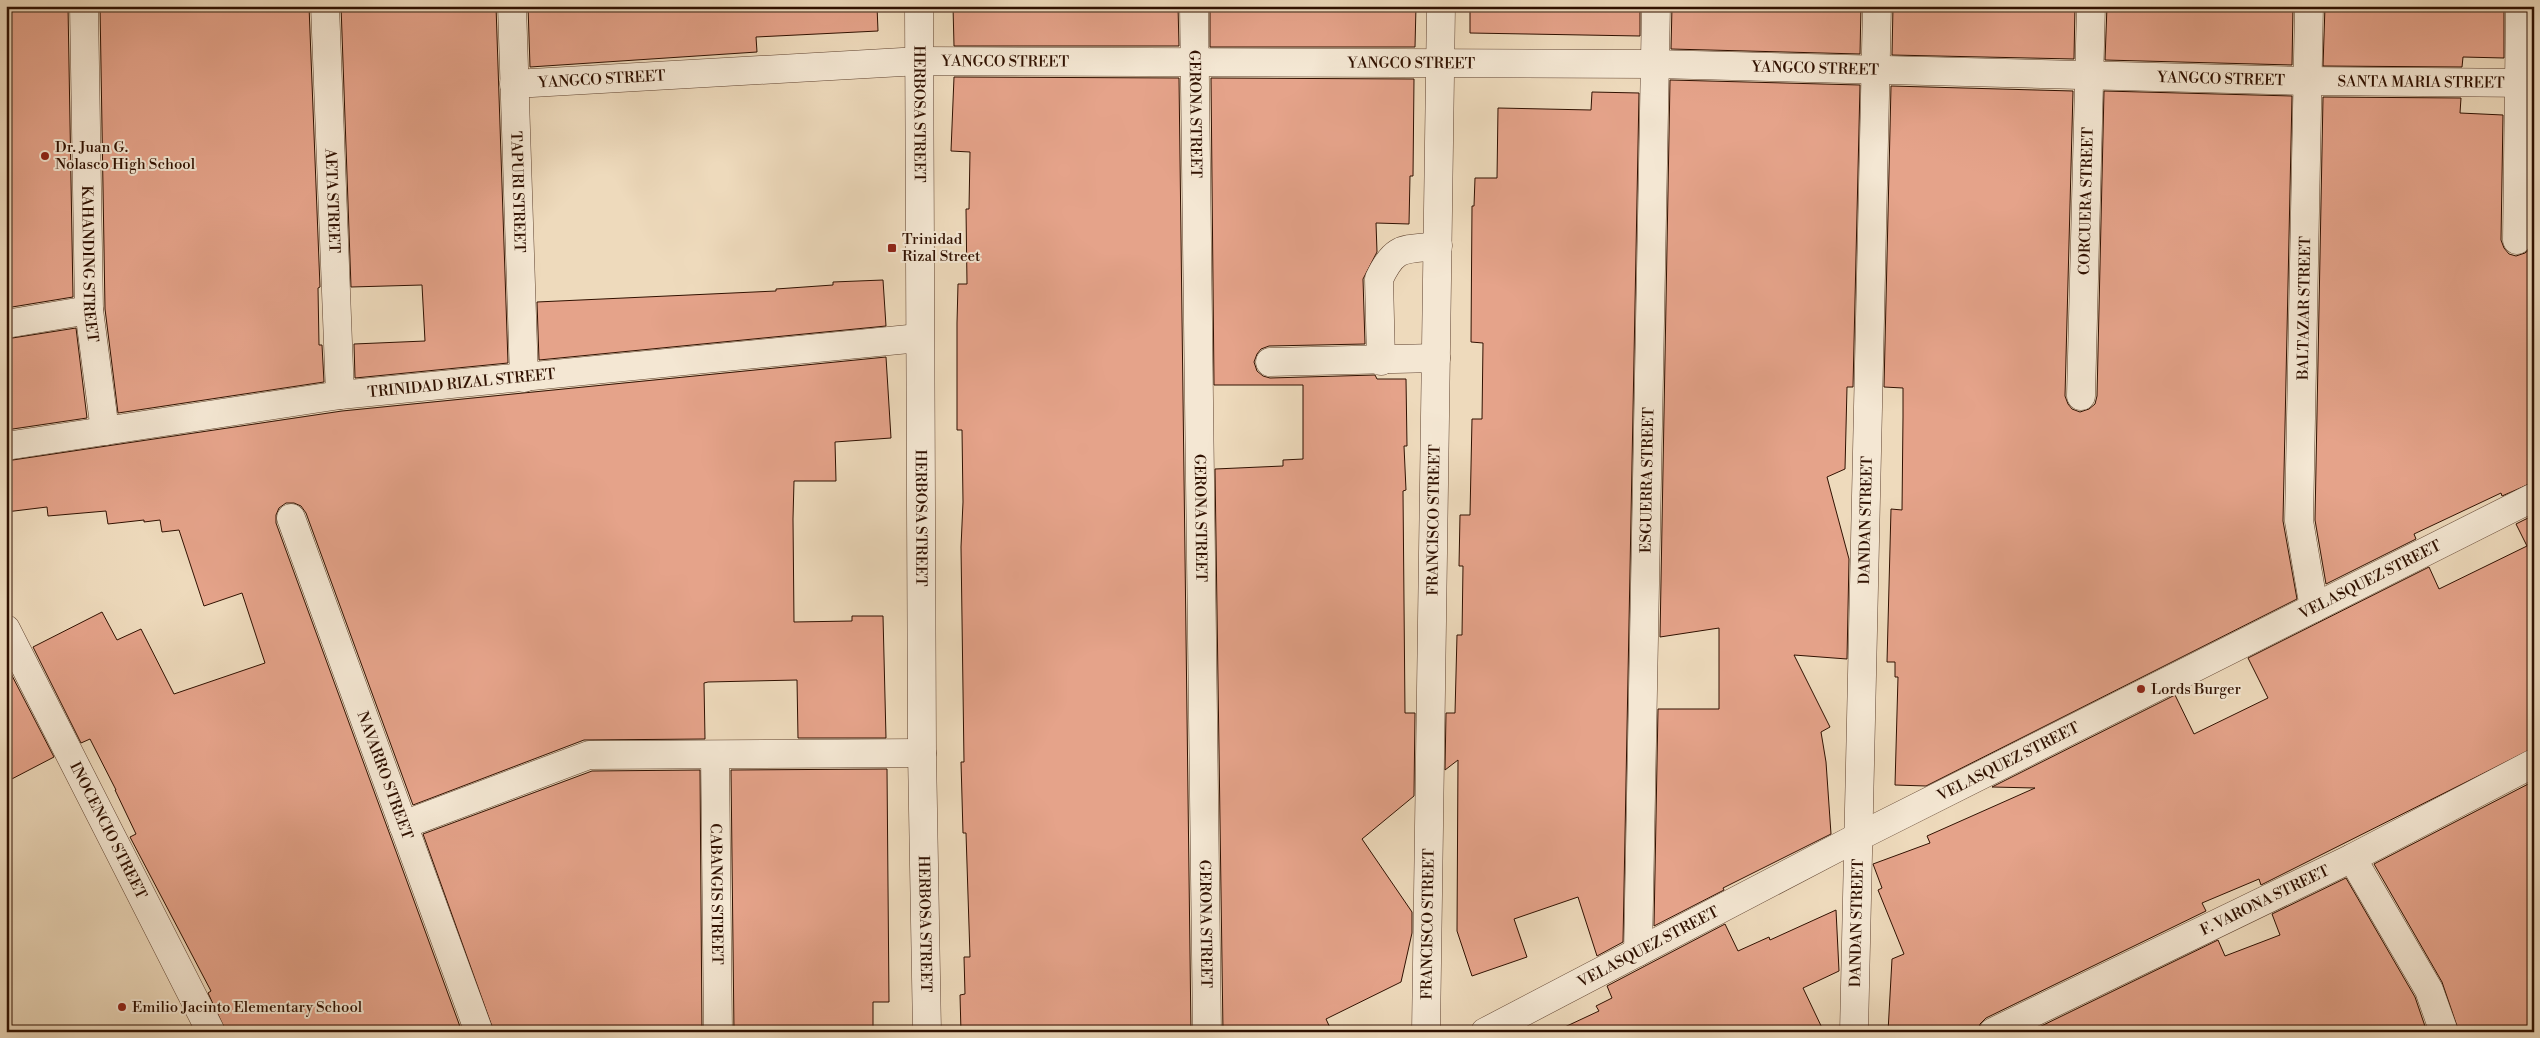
<svg xmlns="http://www.w3.org/2000/svg" width="2540" height="1038" font-family="'Libre Bodoni',serif">
<rect width="100%" height="100%" fill="#eedabc"/>
<filter id="stains"><feTurbulence type="fractalNoise" baseFrequency=".004" numOctaves="4"/><feColorMatrix values="0 0 0 0 .2 0 0 0 0 .09 0 0 0 0 .02 0 0 0 .5 -.17"/></filter>
<radialGradient id="worn" r=".72"><stop offset=".6" stop-color="#630" stop-opacity="0"/><stop offset="1" stop-color="#630" stop-opacity=".3"/></radialGradient>
<path fill="#e5a38a" stroke="#301101" d="M6,6H68L73,297L6,308Z
M100,6H309L320,287L318,288L319,345H322L324,382L118,413L105,309Z
M341,6H496L508,363L355,378L354,344L425,341L422,285L351,287Z
M528,6H877L878,31L756,37L757,52L530,67Z
M953,6H1178L1179,46H954Z
M1210,6H1416L1415,47H1210Z
M1470,6H1640V36L1470,33Z
M1672,6H1861L1860,54L1671,49Z
M1893,6H2075L2074,59L1892,55Z
M2107,6H2293L2292,65L2105,60Z
M2325,6H2504V58L2463,57L2462,67L2323,66Z
M954,77L1179,78L1191,1032H961L960,995L965,994L964,957H970L966,833H963L961,762H964L961,547L963,502L962,430H957V323L958,284H967L966,209H969L970,152L951,151Z
M1211,78L1414,79L1413,176H1410L1409,224L1376,223L1377,252L1363,279L1365,344L1269,346L1261,349L1257,354L1254,362L1257,371L1263,376L1270,378L1375,375L1377,379H1406L1407,446H1404L1406,490L1403,491L1405,713H1415L1414,796L1362,839L1412,912V933L1401,982L1326,1019L1332,1032H1223L1215,469L1283,466V460L1303,459V385H1214Z
M1670,80L1860,85L1853,387H1847L1845,469L1827,477L1849,559L1847,659L1794,655L1830,727L1821,732L1826,762L1831,834L1723,888L1724,890L1654,926L1658,709H1719V628L1660,637Z
M1891,86L2073,91L2065,396L2068,404L2072,409L2080,412L2089,409L2095,404L2097,396L2104,91L2292,96L2283,521L2297,599L1926,786L1895,785L1898,677H1895V662H1887L1891,509L1902,510L1903,417V388L1884,387Z
M1592,92L1639,93L1623,942L1597,956L1578,897L1514,919L1527,957L1472,976L1457,931L1458,760L1445,770L1446,713H1455L1457,635H1462L1463,566H1459L1460,515H1470L1472,419H1482L1483,343L1471,342L1472,206H1474L1475,178H1497L1498,108L1591,110Z
M2323,97L2461,98L2460,113L2503,115L2501,240L2504,248L2509,254L2516,256L2525,253L2531,248L2533,241L2534,152V482L2502,496L2501,493L2414,534L2416,539L2326,584L2315,520Z
M883,280L886,326L539,360L537,302L776,291V289L833,285V282Z
M76,328L87,418L6,430V339Z
M886,357L891,438L835,442L836,481H794L793,519L794,622L852,621V616H883L886,738H798L797,680L708,682L704,683L705,739L584,740L413,805L306,513L301,506L294,503H286L279,508L276,515V523L462,1032H226L208,993L211,991L130,837L136,834L115,790H116L90,739L81,743L33,647L102,612L117,640L141,629L174,694L265,663L242,593L204,606L179,530L162,532L160,520L144,522V520L108,524L106,511L48,516L47,507L6,512V461L342,411Z
M2534,515V748L2261,885L2259,879L2202,903L2206,911L1986,1018L1980,1024L1978,1032H1888L1892,959L1904,954L1878,890L1882,888L1873,864L1930,843L1927,836L2035,788L1992,787L2175,695L2194,734L2268,698L2248,658L2429,567L2439,589L2527,546L2516,524Z
M6,664L54,757L6,782Z
M887,769L889,1002H873V1032H734L731,770Z
M700,770L702,1032H494L423,834L592,771Z
M2534,781V1032H2459L2442,982L2374,864Z
M2346,878L2415,997L2427,1032H2029L2218,940L2225,956L2280,935L2272,914Z
M1836,910L1839,971L1803,988L1824,1032H1554L1599,1011L1596,1006L1612,998L1607,986L1725,924L1738,951L1769,937L1770,940Z"/>
<g fill="none" stroke-linecap="round" stroke-linejoin="round">
<g stroke="#604330" stroke-width="29">
<g id="minor">
<path id="s1" d="M84,6L89,310L105,431"/>
<path id="s2" d="M325,6L340,395"/>
<path id="s3" d="M512,6L524,378"/>
<path id="s4" d="M919,6L922,753L927,1032"/>
<path id="s5" d="M1194,6L1207,1032"/>
<path d="M2309,6L2299,521L2314,608"/>
<path id="s6" d="M514,84L920,61L1655,64L2308,81L2534,83"/>
<path d="M2517,240L2520,6"/>
<path d="M6,324L89,310"/>
<path d="M1381,361L1379,279C1395,245 1403,250 1438,246"/>
<path d="M1270,362L1436,358"/>
<path id="s7" d="M2081,396L2091,6"/>
<path id="s8" d="M6,446L340,395L919,338"/>
<path id="s9" d="M291,518L479,1032"/>
<path id="s10" d="M6,629L211,1032"/>
<path id="s11" d="M715,755L718,1032"/>
<path d="M403,825L589,755L922,753"/>
<path d="M2352,858L2429,990L2444,1032"/>
<path id="s12" d="M1638,952L1656,6"/>
<path id="s13" d="M1426,1032L1441,6"/>
<path id="s14" d="M1485,1032L1856,838L2534,497"/>
<path id="s15" d="M1854,1032L1877,6"/>
<path id="s16" d="M1993,1032L2352,858L2534,763"/>
</g>
</g>
<use href="#minor" stroke="#f4e7d3" stroke-width="28"/>
</g>
<g fill="#8f2418" stroke="#f4e7d3" stroke-width="2">
<circle cx="45" cy="156" r="5"/>
<rect x="887" y="243" width="10" height="10" rx="2.5"/>
<circle cx="2141" cy="689" r="5"/>
<circle cx="122" cy="1007" r="5"/>
</g>
<g text-anchor="middle" stroke-width="4" stroke-linejoin="round" paint-order="stroke">
<g font-size="15" fill="#301101" stroke="#f4e7d3">
<text dy="5" stroke="none"><textPath href="#s6" startOffset="492">YANGCO STREET</textPath></text>
<text dy="5" stroke="none"><textPath href="#s6" startOffset="898">YANGCO STREET</textPath></text>
<text dy="5" stroke="none"><textPath href="#s6" startOffset="1302">YANGCO STREET</textPath></text>
<text dy="5" stroke="none"><textPath href="#s6" startOffset="1708">YANGCO STREET</textPath></text>
<text dy="5" stroke="none"><textPath href="#s6" startOffset="88">YANGCO STREET</textPath></text>
<text dy="5" stroke="none"><textPath href="#s6" startOffset="1908">SANTA MARIA STREET</textPath></text>
<text dy="5" stroke="none"><textPath href="#s4" startOffset="108">HERBOSA STREET</textPath></text>
<text dy="5" stroke="none"><textPath href="#s5" startOffset="108">GERONA STREET</textPath></text>
<text dy="5" stroke="none"><textPath href="#s3" startOffset="186">TAPURI STREET</textPath></text>
<text dy="5" stroke="none"><textPath href="#s2" startOffset="195">AETA STREET</textPath></text>
<text dy="5" stroke="none"><textPath href="#s7" startOffset="195">CORCUERA STREET</textPath></text>
<text dy="5" stroke="none"><textPath href="#s1" startOffset="258">KAHANDING STREET</textPath></text>
<text transform="translate(2304 308) rotate(-89)" y="5">BALTAZAR STREET</text>
<text dy="5" stroke="none"><textPath href="#s8" startOffset="460">TRINIDAD RIZAL STREET</textPath></text>
<text dy="5" stroke="none"><textPath href="#s12" startOffset="472">ESGUERRA STREET</textPath></text>
<text dy="5" stroke="none"><textPath href="#s4" startOffset="512">HERBOSA STREET</textPath></text>
<text dy="5" stroke="none"><textPath href="#s5" startOffset="512">GERONA STREET</textPath></text>
<text dy="5" stroke="none"><textPath href="#s13" startOffset="512">FRANCISCO STREET</textPath></text>
<text dy="5" stroke="none"><textPath href="#s15" startOffset="512">DANDAN STREET</textPath></text>
<text dy="5" stroke="none"><textPath href="#s14" startOffset="994">VELASQUEZ STREET</textPath></text>
<text dy="5" stroke="none"><textPath href="#s14" startOffset="589">VELASQUEZ STREET</textPath></text>
<text dy="5" stroke="none"><textPath href="#s9" startOffset="274">NAVARRO STREET</textPath></text>
<text dy="5" stroke="none"><textPath href="#s10" startOffset="226">INOCENCIO STREET</textPath></text>
<text dy="5" stroke="none"><textPath href="#s11" startOffset="139">CABANGIS STREET</textPath></text>
<text dy="5" stroke="none"><textPath href="#s16" startOffset="302">F. VARONA STREET</textPath></text>
<text dy="5" stroke="none"><textPath href="#s4" startOffset="918">HERBOSA STREET</textPath></text>
<text dy="5" stroke="none"><textPath href="#s5" startOffset="918">GERONA STREET</textPath></text>
<text dy="5" stroke="none"><textPath href="#s13" startOffset="108">FRANCISCO STREET</textPath></text>
<text dy="5" stroke="none"><textPath href="#s15" startOffset="109">DANDAN STREET</textPath></text>
<text dy="5" stroke="none"><textPath href="#s14" startOffset="184">VELASQUEZ STREET</textPath></text>
</g>
<g font-size="15" fill="#301101" stroke="#f4e7d3" text-anchor="start">
<text x="55" y="152">Dr. Juan G.<tspan x="55" dy="17">Nolasco High School</tspan></text>
<text x="902" y="244">Trinidad<tspan x="902" dy="17">Rizal Street</tspan></text>
<text x="2151" y="694">Lords Burger</text>
<text x="132" y="1012">Emilio Jacinto Elementary School</text>
</g>
</g>
<rect width="2540" height="1038" fill="none" stroke="#eedabc" stroke-width="25"/>
<rect x="8" y="8" width="2525" height="1023" fill="none" stroke="#301101" stroke-width="2.5"/>
<rect x="12" y="12" width="2515" height="1013" fill="none" stroke="#301101"/>
<rect width="100%" height="100%" filter="url(#stains)"/>
<rect width="100%" height="100%" fill="url(#worn)"/>
</svg>
